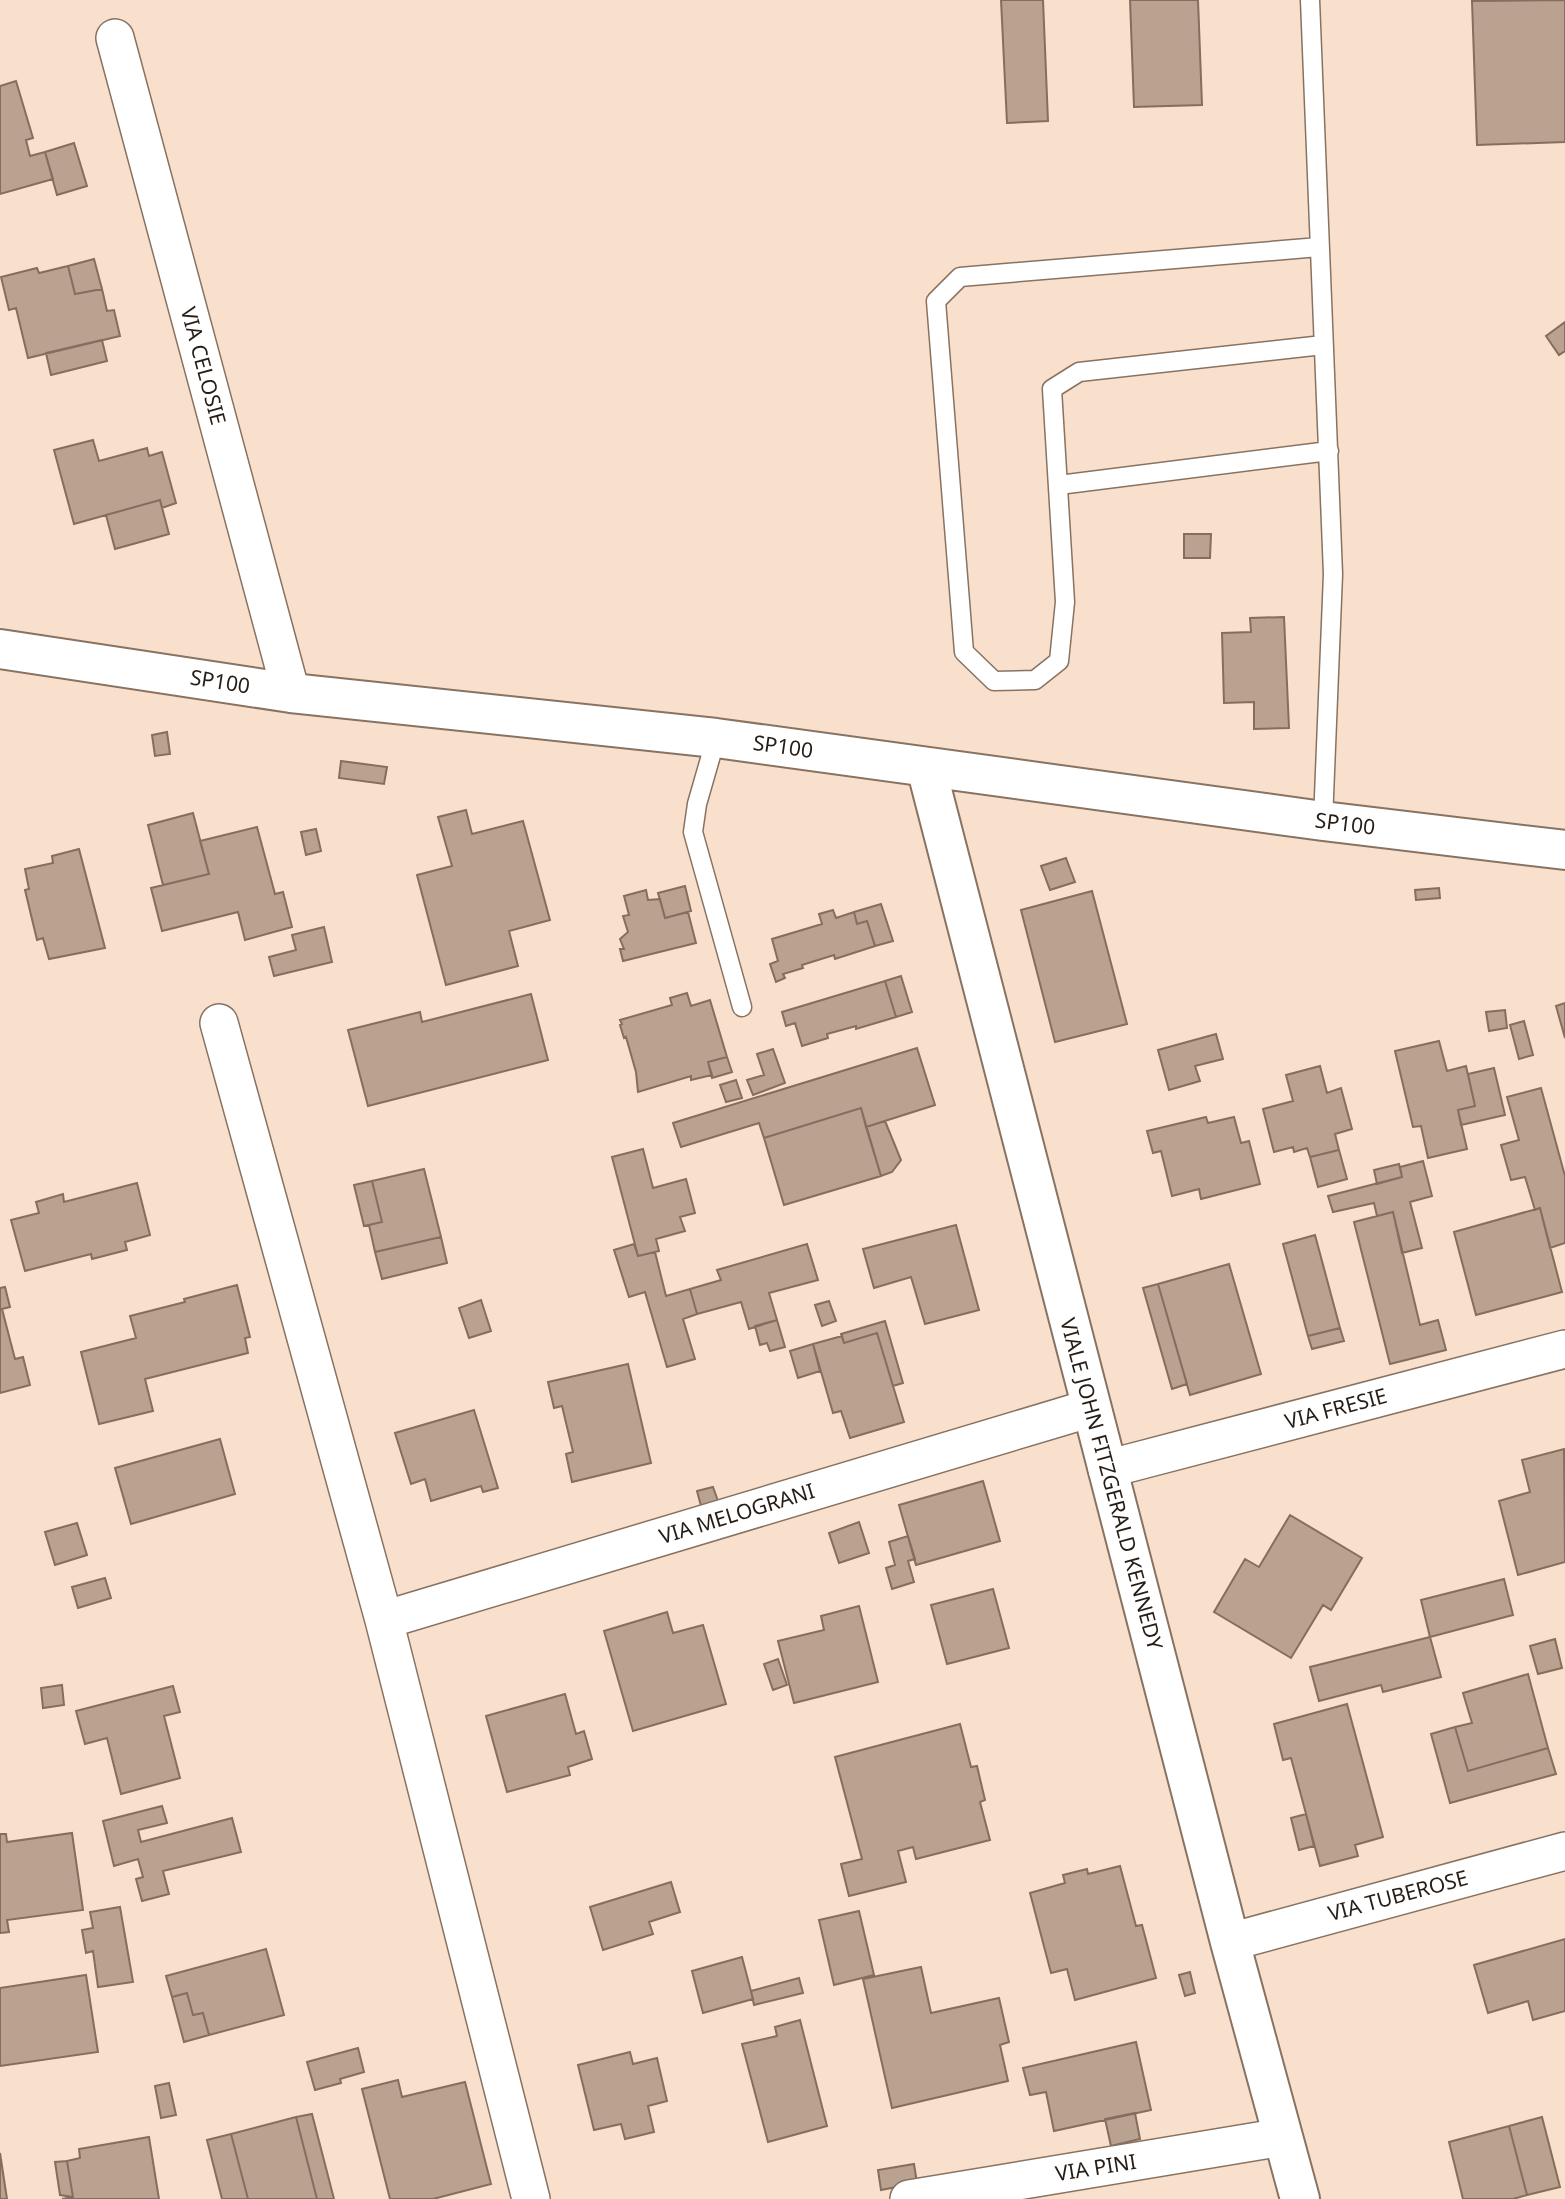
<svg xmlns="http://www.w3.org/2000/svg" width="1565" height="2199" font-family="'Noto Sans',sans-serif">
<rect width="100%" height="100%" fill="#f9e0cd"/>
<path fill="#baa290" stroke="#856e5d" stroke-width="2" d="M1001,0H1043L1048,121L1007,123Z
M1130,0H1198L1202,105L1134,107Z
M1565,0V142L1477,145L1472,1Z
M16,81L33,138L26,140L30,156L45,152L53,179L0,194V86Z
M74,143L87,186L57,195L45,152Z
M94,259L102,289L75,294L68,266Z
M68,266L75,294L102,289L107,311L114,310L120,336L28,358L16,308L9,310L1,277L37,268L39,273Z
M1565,322V351L1559,355L1546,336Z
M102,340L107,361L51,375L46,353Z
M93,440L99,461L147,448L149,456L162,452L176,503L162,508L160,500L74,524L54,450Z
M160,500L169,534L115,549L106,515Z
M1184,534H1211L1210,558H1184Z
M1284,617L1289,728L1254,729V702L1224,703L1222,633L1251,632L1250,618Z
M167,732L170,754L155,756L152,735Z
M341,761L387,767L384,784L339,778Z
M466,810L472,834L523,821L550,920L509,931L518,966L446,985L417,875L452,866L438,817Z
M193,813L209,874L163,885L148,825Z
M257,827L275,894L283,892L292,927L245,940L238,912L162,931L151,888L209,874L200,841Z
M316,829L321,851L306,855L301,832Z
M79,849L105,948L49,959L43,938L37,940L25,890L29,889L25,869L53,863L52,856Z
M1066,858L1075,882L1050,890L1041,866Z
M685,886L691,911L665,918L658,893Z
M1439,888L1440,898L1416,900L1415,890Z
M646,890L648,900L660,899L665,918L688,912L696,943L623,961L620,949H624L620,939L628,932L623,916L629,915L624,896Z
M1092,891L1127,1024L1055,1042L1021,910Z
M881,904L893,941L875,946L867,921L857,924L854,912Z
M833,910L836,918L854,912L857,924L867,921L875,946L835,959L834,955L802,965L803,968L783,974L785,978L776,982L770,964L778,961L772,939L822,924L819,914Z
M324,927L332,962L274,976L269,957L296,950L292,935Z
M901,976L912,1012L896,1017L885,981Z
M885,981L896,1017L856,1029V1026L827,1034L828,1038L802,1046L795,1023L786,1026L782,1012Z
M687,993L691,1006L710,1000L727,1057L708,1062L712,1075L691,1080V1076L638,1092L636,1072L626,1037L624,1038L620,1025L622,1024L620,1020L672,1005L670,998Z
M531,994L548,1060L368,1106L348,1030L420,1012L422,1022Z
M1565,1003V1038L1556,1006Z
M1505,1010L1507,1028L1489,1031L1486,1012Z
M1524,1021L1533,1055L1519,1059L1510,1025Z
M1216,1034L1223,1059L1195,1066L1200,1081L1169,1090L1158,1050Z
M1439,1041L1447,1071L1466,1066L1475,1106L1458,1110L1467,1149L1428,1158L1421,1126L1413,1127L1395,1051Z
M917,1048L935,1105L866,1127L861,1108L764,1138L759,1123L681,1147L673,1123Z
M773,1049L785,1083L753,1095L747,1080L764,1075L757,1054Z
M727,1057L732,1072L712,1078L708,1062Z
M1320,1066L1327,1093L1341,1088L1352,1129L1335,1134L1339,1150L1310,1157L1307,1148L1294,1152L1293,1147L1274,1152L1263,1109L1293,1101L1286,1075Z
M1494,1068L1505,1115L1461,1125L1458,1110L1475,1106L1468,1074Z
M736,1080L742,1098L726,1102L720,1085Z
M1541,1088L1565,1176V1243L1550,1248L1540,1208L1535,1210L1525,1177L1511,1180L1501,1145L1519,1140L1507,1097Z
M861,1108L881,1176L784,1205L764,1138Z
M1206,1117L1208,1123L1234,1117L1241,1143L1249,1141L1260,1184L1201,1199L1199,1189L1172,1196L1161,1151L1153,1153L1147,1131Z
M885,1121L901,1160L892,1172L881,1176L866,1127Z
M643,1149L653,1188L686,1179L695,1213L680,1217L685,1231L656,1239L659,1251L638,1256L612,1157Z
M1339,1150L1347,1179L1318,1187L1310,1157Z
M1423,1161L1432,1196L1410,1202L1422,1248L1402,1253L1393,1212L1377,1216L1374,1203L1333,1212L1328,1196L1402,1177L1400,1167Z
M1399,1164L1402,1177L1377,1184L1374,1170Z
M424,1169L441,1237L375,1252L369,1225L382,1222L372,1181Z
M372,1181L382,1222L364,1226L354,1185Z
M137,1183L150,1235L125,1242L127,1250L92,1259L91,1254L25,1271L11,1220L39,1213L36,1202L63,1194L64,1202Z
M1540,1208L1562,1292L1476,1315L1454,1232Z
M1393,1212L1420,1325L1438,1320L1446,1350L1390,1364L1354,1222Z
M956,1225L979,1310L925,1324L911,1277L874,1288L863,1249Z
M1315,1235L1340,1328L1308,1336L1283,1244Z
M441,1237L447,1263L382,1279L375,1252Z
M634,1244L638,1256L655,1252L666,1296L690,1289L697,1314L683,1319L695,1359L667,1367L645,1292L629,1297L614,1250Z
M807,1244L818,1280L769,1293L777,1320L749,1329L741,1302L697,1314L690,1289L721,1280L717,1270Z
M1229,1264L1261,1374L1190,1395L1158,1284Z
M1158,1284L1187,1384L1172,1389L1143,1288Z
M237,1285L250,1337L245,1338L248,1353L145,1379L153,1411L99,1424L81,1352L136,1338L130,1316L185,1302L184,1299Z
M5,1287L10,1307L2,1309L15,1359L23,1357L30,1385L0,1393V1288Z
M481,1300L491,1331L469,1338L459,1308Z
M829,1301L836,1321L822,1326L815,1305Z
M777,1320L785,1347L770,1351L767,1343L760,1345L755,1326Z
M885,1321L903,1383L893,1386L877,1333L844,1343L841,1334Z
M1340,1328L1344,1341L1312,1349L1308,1336Z
M877,1333L904,1422L850,1438L841,1411L833,1413L813,1344L842,1336L844,1343Z
M813,1344L820,1371L798,1378L790,1351Z
M628,1364L651,1463L572,1482L566,1454L573,1452L562,1406L554,1408L548,1382Z
M474,1410L498,1488L483,1492L481,1486L431,1501L425,1479L411,1484L395,1433Z
M220,1439L235,1494L131,1524L115,1468Z
M1564,1449L1565,1562L1518,1575L1499,1501L1530,1492L1522,1460Z
M983,1481L1000,1541L916,1565L899,1505Z
M713,1487L718,1501L701,1506L697,1491Z
M1290,1515L1362,1558L1331,1610L1323,1605L1291,1658L1214,1612L1245,1559L1259,1567Z
M859,1522L869,1553L839,1563L829,1533Z
M77,1523L87,1555L55,1565L45,1532Z
M908,1536L915,1559L908,1561L914,1582L892,1589L886,1568L895,1565L889,1542Z
M105,1578L111,1598L78,1608L72,1587Z
M1504,1579L1513,1615L1430,1637L1421,1600Z
M993,1589L1009,1648L947,1664L931,1605Z
M859,1606L878,1682L794,1703L778,1641L824,1630L821,1616Z
M667,1612L673,1633L703,1625L726,1704L633,1731L604,1631Z
M1430,1637L1441,1677L1383,1692L1381,1685L1319,1701L1310,1667Z
M1555,1639L1562,1668L1538,1674L1530,1646Z
M778,1659L787,1685L773,1690L764,1664Z
M1528,1674L1548,1748L1468,1771L1455,1727L1472,1723L1463,1693Z
M62,1685L64,1705L43,1708L41,1688Z
M173,1686L180,1712L164,1716L180,1778L121,1794L107,1738L85,1744L76,1711Z
M565,1694L576,1734L584,1731L592,1759L568,1767L570,1775L507,1792L486,1716Z
M1347,1704L1383,1837L1355,1845L1358,1856L1320,1866L1291,1758L1283,1760L1274,1724Z
M960,1724L971,1767L977,1766L985,1800L980,1802L990,1840L916,1859L913,1847L898,1851L906,1882L849,1896L841,1864L862,1859L835,1757Z
M1455,1727L1468,1771L1548,1748L1556,1774L1450,1803L1431,1734Z
M162,1806L167,1823L138,1830L141,1842L232,1818L241,1852L163,1871L169,1894L142,1901L136,1879L143,1877L138,1859L114,1866L103,1821Z
M1306,1814L1314,1846L1299,1850L1291,1818Z
M72,1833L83,1910L7,1920L9,1932L0,1933V1834H6L7,1842Z
M1120,1866L1136,1926L1142,1925L1156,1978L1075,2000L1067,1969L1051,1973L1030,1893L1065,1883L1063,1875L1087,1869L1088,1874Z
M671,1882L680,1912L649,1922L653,1934L603,1950L590,1907Z
M120,1907L133,1982L98,1987L93,1951L86,1953L82,1930L93,1928L90,1912Z
M859,1911L874,1975L834,1985L819,1920Z
M1565,1939V2011L1533,2020L1528,2001L1488,2013L1474,1965Z
M266,1949L284,2015L209,2035L203,2013L193,2015L187,1993L172,1997L166,1976Z
M742,1957L753,1999L703,2013L692,1971Z
M921,1967L931,2013L999,1998L1009,2042L1000,2045L1008,2081L892,2108L863,1979Z
M1190,1972L1195,1993L1185,1996L1179,1975Z
M86,1975L98,2052L0,2066V1988Z
M799,1978L803,1993L754,2005L751,1991Z
M187,1993L193,2015L203,2013L209,2035L184,2042L172,1997Z
M800,2020L827,2126L768,2142L742,2044L777,2036L775,2027Z
M1136,2042L1151,2110L1054,2131L1046,2092L1030,2095L1023,2068Z
M358,2048L364,2072L340,2079L341,2083L315,2090L307,2062Z
M630,2052L633,2064L657,2058L667,2101L648,2106L654,2132L625,2139L621,2124L594,2130L578,2065Z
M398,2080L402,2097L465,2082L491,2184L433,2199H390L362,2089Z
M169,2083L176,2115L161,2118L155,2086Z
M1135,2113L1140,2139L1111,2146L1105,2119Z
M312,2114L334,2199H317L296,2117Z
M296,2117L317,2199H248L231,2134Z
M1542,2117L1560,2187L1527,2195L1509,2126Z
M1509,2126L1527,2195L1513,2199H1463L1449,2142Z
M231,2134L248,2199H222L207,2140Z
M149,2137L159,2199H62L73,2197L67,2161L80,2158L79,2149Z
M0,2153L7,2199H0Z
M67,2161L73,2197L60,2195L55,2162Z
M914,2164L917,2183L881,2190L878,2170Z"/>
<g fill="none" stroke-linecap="round" stroke-linejoin="round">
<g stroke="#887261" stroke-width="21">
<path id="lane" d="M1310,0L1333,574L1323,821
M1319,247L960,277L936,301L964,652L994,681L1035,680L1059,661L1065,602L1052,389L1079,372L1323,345
M1059,485L1329,451
M716,738L697,804L693,832L742,1007"/>
</g>
<g stroke="#887261" stroke-width="40">
<path id="street" d="M115,38L291,693
M219,1023L384,1620L531,2199
M1107,1469L1565,1349
M384,1620L1091,1408
M1230,1942L1565,1851
M909,2199L1283,2137"/>
</g>
<g stroke="#887261" stroke-width="42">
<path id="secondary" d="M0,649L291,693L716,738L1323,821L1565,850
M926,767L1230,1942L1300,2199"/>
</g>
<use href="#lane" stroke="#fff" stroke-width="18"/>
<use href="#street" stroke="#fff" stroke-width="37"/>
<use href="#secondary" stroke="#fff" stroke-width="38"/>
</g>
<g text-anchor="middle" stroke-width="6" stroke-linejoin="round" paint-order="stroke">
<g font-size="21" fill="#261d16" stroke="#fff">
<text transform="translate(203 366) rotate(75)" y="7">VIA CELOSIE</text>
<text transform="translate(220 682) rotate(9)" y="7">SP100</text>
<text transform="translate(783 747) rotate(8)" y="7">SP100</text>
<text transform="translate(1345 824) rotate(7)" y="7">SP100</text>
<text transform="translate(1336 1409) rotate(-15)" y="7">VIA FRESIE</text>
<text transform="translate(1111 1484) rotate(75)" y="7">VIALE JOHN FITZGERALD KENNEDY</text>
<text transform="translate(737 1514) rotate(-17)" y="7">VIA MELOGRANI</text>
<text transform="translate(1398 1896) rotate(-15)" y="7">VIA TUBEROSE</text>
<text transform="translate(1096 2168) rotate(-9)" y="7">VIA PINI</text>
</g>
</g>
</svg>
